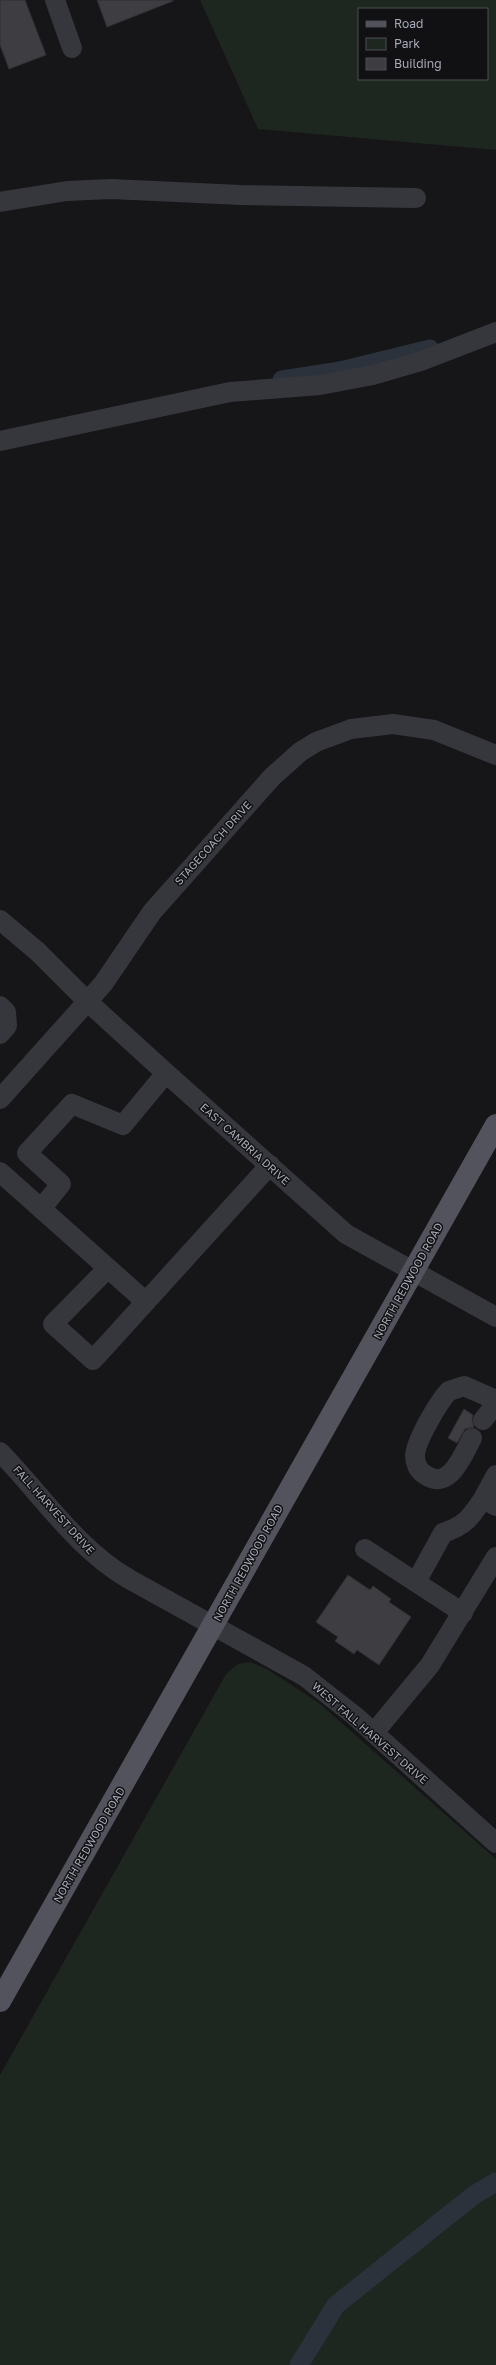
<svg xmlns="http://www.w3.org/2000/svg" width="496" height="2365" font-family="'Golos Text',sans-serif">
<rect width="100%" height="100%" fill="#161518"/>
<path fill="#1d261f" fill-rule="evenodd" d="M200,0H496V150L258,129ZM359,9H487V79H359Z
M250,1662L267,1669L319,1703L496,1859V2365H0V2075L226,1674L238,1664Z"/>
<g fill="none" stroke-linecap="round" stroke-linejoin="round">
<path stroke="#2b323c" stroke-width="19" d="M282,380L340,371L430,349
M299,2365L336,2305L474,2195L496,2182"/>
</g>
<path fill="#3d3d42" stroke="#302f34" d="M0,0H25L46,55L9,69L0,45Z
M97,0H173V1L107,27Z
M464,1409L473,1415L472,1419L474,1427L465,1429L457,1443L448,1438Z
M348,1575L370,1590L373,1586L391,1599L389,1602L411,1617L379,1665L357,1650L354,1654L335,1641L338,1637L316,1622Z"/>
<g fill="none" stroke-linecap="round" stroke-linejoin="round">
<path stroke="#36363d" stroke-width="20" d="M55,0L72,48
M0,202L67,191L111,189L241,195L416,198
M0,441L230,392L320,385L373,375L421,361L496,332
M0,920L38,952L88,1002L166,1073L346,1234L496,1317
M0,1006L6,1012L7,1026L0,1034
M0,1099L103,984L152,912L272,777L300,752L316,742L351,729L393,724L434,730L496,755
M0,1172L146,1302
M41,1209L61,1184L27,1153L72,1104L123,1125L166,1073
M108,1268L53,1324L93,1360L270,1165
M483,1420L496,1404
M472,1438C463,1455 449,1493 424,1474C418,1470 415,1463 415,1456C415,1442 439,1401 449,1391L464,1386L496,1400
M0,1452C42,1495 76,1548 129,1579L304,1676L355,1716L496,1843
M483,1499L496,1475
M365,1549L463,1613
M416,1582L443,1533C466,1525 470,1518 483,1499L496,1506
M377,1729L430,1665L496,1557"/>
<path stroke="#52535c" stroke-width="22" d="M0,2001L496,1125"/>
</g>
<g text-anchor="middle" stroke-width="3" stroke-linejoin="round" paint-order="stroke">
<g font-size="11" fill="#a7aab8" stroke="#111012">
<text transform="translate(213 843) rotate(-48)" y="4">STAGECOACH DRIVE</text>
<text transform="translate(245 1144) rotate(42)" y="4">EAST CAMBRIA DRIVE</text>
<text transform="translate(408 1281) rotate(-61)" y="4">NORTH REDWOOD ROAD</text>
<text transform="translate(54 1510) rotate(48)" y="4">FALL HARVEST DRIVE</text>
<text transform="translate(248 1563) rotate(-61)" y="4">NORTH REDWOOD ROAD</text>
<text transform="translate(370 1733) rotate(41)" y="4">WEST FALL HARVEST DRIVE</text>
<text transform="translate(89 1845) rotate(-60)" y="4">NORTH REDWOOD ROAD</text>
</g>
</g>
<rect x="358" y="8" width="130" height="72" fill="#111012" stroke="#4d4e54"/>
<rect x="366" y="21" width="20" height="6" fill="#52535c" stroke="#4d4e54"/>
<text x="394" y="28" font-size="12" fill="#a7aab8">Road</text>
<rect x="366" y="38" width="20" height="12" fill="#1d261f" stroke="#4d4e54"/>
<text x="394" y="48" font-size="12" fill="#a7aab8">Park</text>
<rect x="366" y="58" width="20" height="12" fill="#3d3d42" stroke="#4d4e54"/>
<text x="394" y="68" font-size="12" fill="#a7aab8">Building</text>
</svg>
